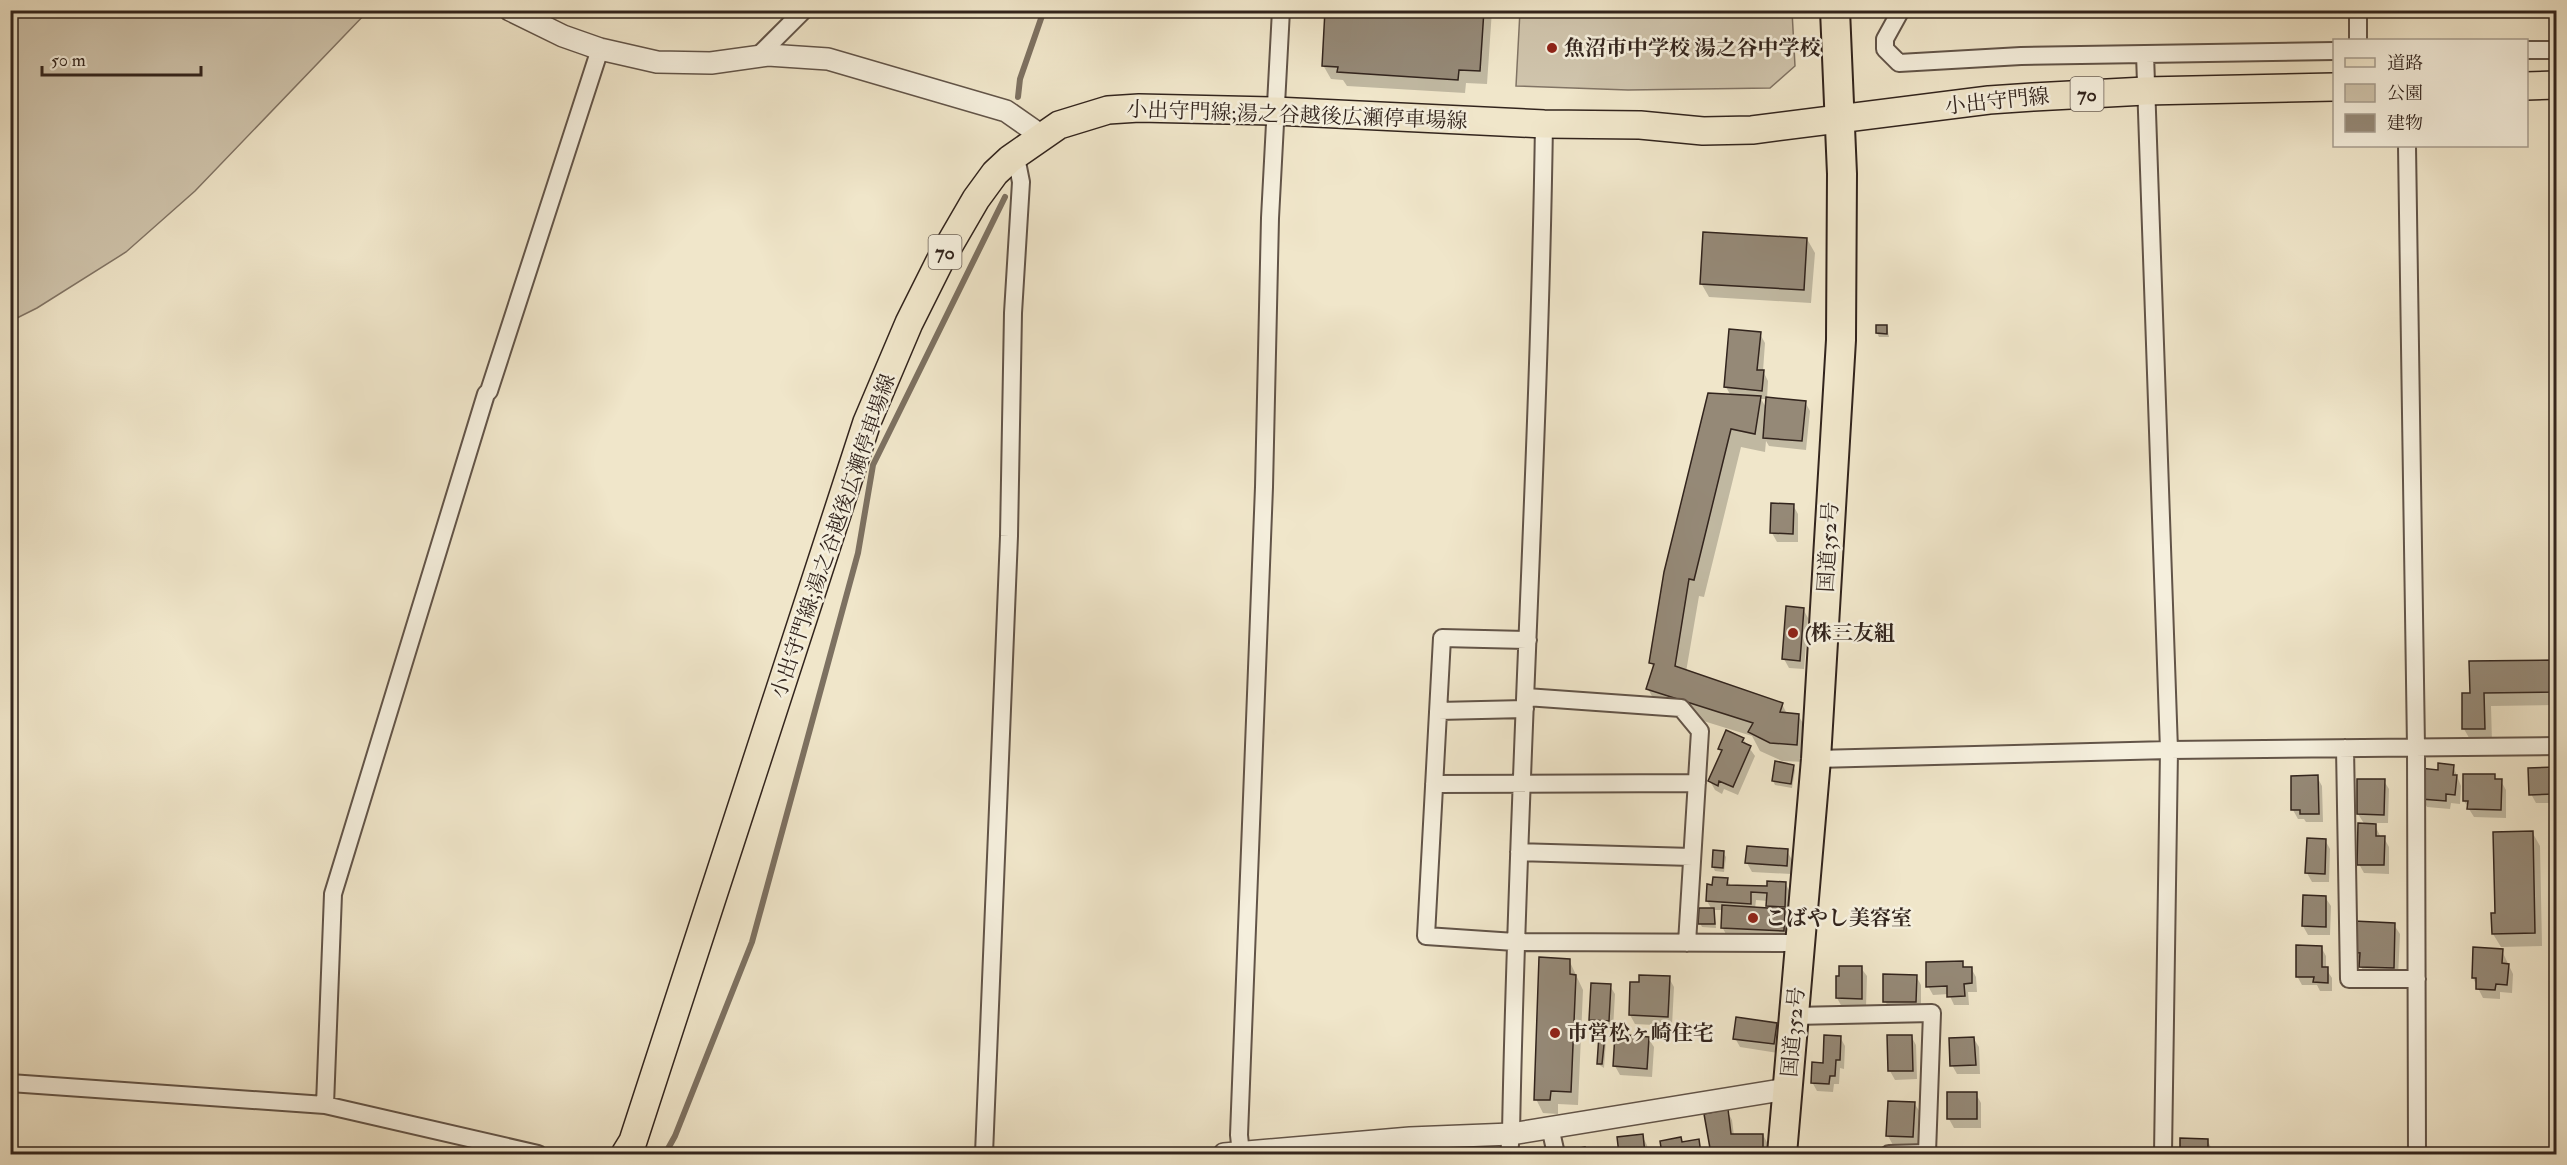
<svg xmlns="http://www.w3.org/2000/svg" width="2567" height="1165" font-family="'IM FELL Double Pica','Noto Serif JP',serif">
<rect width="100%" height="100%" fill="#f0e6ca"/>
<filter id="stains"><feTurbulence type="fractalNoise" baseFrequency=".00333" numOctaves="4"/><feColorMatrix values="0 0 0 0 .2 0 0 0 0 .09 0 0 0 0 .02 0 0 0 .5 -.17"/></filter>
<radialGradient id="worn" r=".72"><stop offset=".6" stop-color="#630" stop-opacity="0"/><stop offset="1" stop-color="#630" stop-opacity=".3"/></radialGradient>
<path fill="#d0c5ad" stroke="#817465" stroke-width="1.5" d="M11,10H368V11L195,191L126,252L37,308L11,321Z
M1520,11H1792L1795,66L1770,88L1628,90L1516,86Z"/>
<path fill="#0003" fill-rule="evenodd" d="M1327,10H1492L1487,84L1466,83L1465,93L1347,86L1343,80L1331,79L1323,65Z
M1807,239L1815,253L1811,303L1709,297L1701,283Z
M1887,326L1889,337H1879L1877,333Z
M1760,334L1765,343L1763,371L1768,381L1767,399L1805,402L1810,411L1806,450L1769,446L1766,441L1765,452L1741,447L1704,597L1699,596L1686,672L1782,704L1787,714L1798,715L1809,733L1806,762L1782,761L1760,751L1752,736L1658,707L1648,689L1654,668L1651,663L1731,396L1726,387ZM1761,399H1767V409Z
M1793,505L1798,514V542H1777L1772,533Z
M1803,609L1808,618L1804,669L1789,668L1784,659Z
M2556,662V705L2491,706L2492,742L2472,743L2464,729L2471,694V663Z
M1743,739L1755,756L1738,795L1724,789L1722,794L1715,790L1710,781L1722,753L1720,749Z
M1793,766L1795,770L1792,788L1775,785L1773,781Z
M2453,766L2461,786L2460,804L2451,803L2450,809L2427,807L2422,798L2439,772Z
M2530,769H2556V803H2536L2531,794Z
M2494,776L2497,781H2501L2506,790V818L2474,817L2464,801Z
M2317,777L2322,786L2323,822H2306L2304,819H2298L2293,810Z
M2384,781L2389,789L2388,823H2374L2381,838H2384L2389,847V874L2364,873L2359,864L2365,825L2358,814Z
M2532,832L2540,846L2542,946L2501,947L2493,934L2497,915Z
M2325,840L2330,849L2329,882H2312L2307,873Z
M1787,851L1792,860L1791,874L1752,872L1747,863Z
M1723,853L1726,857L1724,872L1715,871L1713,867Z
M1727,880L1731,886L1768,888L1785,883L1790,892L1787,915L1792,924L1791,944L1730,941L1722,927L1723,910H1714L1716,928L1702,927L1700,923L1712,910L1707,901L1714,887ZM1756,900L1768,901L1770,910L1755,909Z
M2325,897L2331,906L2330,935H2308L2303,926Z
M2394,925L2400,934L2398,977L2366,976L2361,967V961L2354,952Z
M2321,947L2326,956V969L2332,978V991H2320L2317,985H2302L2297,976Z
M2502,951L2513,974L2512,993L2500,992V999L2483,998L2473,978Z
M1569,960L1583,990L1578,1105L1558,1104V1114L1543,1113L1536,1099Z
M1962,963L1965,969L1971,968L1976,977L1977,992H1968L1969,1005H1954L1949,994L1933,995L1928,986Z
M1861,968L1867,976L1866,1007H1842L1837,998Z
M1916,976L1921,985V1011L1890,1010L1885,1001Z
M1669,978L1674,987L1672,1026L1635,1024L1630,1015Z
M1610,986L1615,994L1613,1029L1596,1028L1591,1019Z
M1776,1024L1781,1033L1778,1053L1740,1047L1735,1038Z
M1911,1036L1916,1045L1917,1079L1895,1080L1890,1071L1889,1037Z
M1604,1037L1606,1041L1604,1068L1598,1064Z
M1840,1037L1845,1046L1844,1069L1840,1068L1839,1084H1834L1833,1092L1817,1091L1812,1082Z
M1648,1038L1654,1047L1652,1077L1620,1075L1615,1066Z
M1974,1039L1979,1047L1980,1074H1957L1952,1065Z
M1976,1094L1981,1103V1128H1954L1949,1119Z
M1914,1103L1920,1112L1918,1146L1893,1145L1888,1136Z
M1727,1111L1732,1120L1734,1136L1763,1135L1768,1144V1154H1712L1706,1115Z
M1642,1136L1647,1145L1649,1154H1621L1619,1138Z
M1680,1139L1683,1143L1698,1141L1704,1154H1663L1661,1142Z
M2182,1140H2207L2212,1149V1154H2182Z
M1584,1149L1587,1154L1606,1151L1608,1154H1568L1567,1152Z"/>
<g fill="none" stroke-linecap="round" stroke-linejoin="round">
<path stroke="#7d7161" stroke-width="6" d="M1018,97L1020,79L1044,10
M665,1154L675,1136L752,942L858,553L873,465L1005,197"/>
</g>
<path fill="#958977" stroke="#32241d" stroke-width="1.5" d="M1325,10H1484L1480,71L1459,70L1458,80L1337,72L1338,67L1322,66Z
M1703,232L1807,238L1804,290L1700,284Z
M1876,325H1887V334L1876,333Z
M1729,329L1761,332L1757,370H1764L1762,391L1724,387Z
M1708,393L1761,396L1755,434L1731,429L1694,580L1689,579L1675,666L1783,703L1780,712L1799,714L1797,745L1770,743L1748,732L1753,723L1646,689L1654,664L1649,663L1664,572Z
M1766,397L1806,401L1802,441L1763,438Z
M1771,503L1794,504L1793,534L1770,533Z
M1786,606L1804,608L1800,661L1782,659Z
M2556,660V692L2484,693L2485,729H2462V693H2470L2469,661Z
M1726,730L1744,738L1742,742L1751,746L1733,787L1719,781L1718,786L1708,781L1722,750L1718,749Z
M1775,761L1794,765L1791,784L1772,781Z
M2438,763L2454,765L2453,775H2457L2455,795L2446,794V801L2421,799L2420,768L2438,770Z
M2556,767V794L2529,795L2528,768Z
M2463,774H2495V779H2502L2501,810L2467,809L2468,801H2463Z
M2318,775L2319,814H2300V810H2291V776Z
M2357,779H2385L2384,815L2357,814Z
M2358,823L2376,824V836H2385L2384,865H2357Z
M2533,831L2535,933L2492,934L2491,913H2495L2493,832Z
M2307,838L2326,839L2325,874L2305,873Z
M1747,846L1788,849L1787,866L1745,863Z
M1713,850L1724,851L1723,868L1712,867Z
M1713,877L1728,878L1727,885L1767,886V881L1786,882L1785,907L1766,906L1767,893L1751,892V904L1706,901L1707,884L1712,885Z
M2303,895L2326,896V927L2302,926Z
M1722,905L1785,909L1784,931L1721,928Z
M1699,908H1714L1715,924H1698Z
M2354,921L2395,923L2394,968L2359,967L2360,953L2352,952Z
M2296,945L2322,946V967H2328V983L2313,982L2314,977H2296Z
M2473,947L2503,949L2502,963L2509,964L2507,985L2496,984L2495,990L2476,989V978H2472Z
M1539,957L1570,959V974L1576,975L1571,1092L1551,1091L1550,1100H1534Z
M1963,961V967H1972V983L1964,984L1965,996L1947,997V986L1926,987V962Z
M1839,966H1862V999L1836,998V976H1839Z
M1883,974L1917,975L1916,1002H1883Z
M1639,975L1670,976L1668,1017L1629,1015L1630,982H1639Z
M1591,983L1611,984L1609,1021L1589,1020Z
M1736,1017L1777,1023L1774,1044L1733,1039Z
M1615,1034L1649,1037L1647,1069L1613,1066Z
M1599,1035H1605L1602,1064H1597Z
M1824,1035L1841,1036L1840,1060H1836L1835,1076H1830L1829,1084L1811,1083L1812,1062L1823,1063Z
M1887,1035H1912L1913,1071H1888Z
M1974,1037L1976,1065L1950,1066L1949,1038Z
M1947,1092H1977V1119H1947Z
M1888,1101L1915,1102L1913,1137L1886,1136Z
M1728,1109L1731,1134H1763V1154H1711L1704,1114Z
M1643,1134L1645,1154H1619L1617,1137Z
M1681,1137L1682,1142L1699,1139L1701,1154H1662L1660,1141Z
M2180,1138L2208,1139V1154H2180Z
M1585,1147L1586,1153L1606,1149L1607,1154H1566V1151Z"/>
<g fill="none" stroke-linecap="round" stroke-linejoin="round">
<g stroke="#625448" stroke-width="20">
<path id="minor" d="M1901,10L1885,39V49L1899,63L2021,56L2145,54L2169,750L2163,1154
M2358,40V10
M2526,50H2556
M2145,54L2334,51
M757,57L804,10
M2407,146L2416,747L2417,1154
M1528,640L1442,638L1426,936L1515,942L1801,943
M1526,697L1681,708L1700,731L1687,943
M1438,711L1525,709
M2345,748L2349,979H2417
M1816,759L2169,750L2556,746
M1434,784L1697,783
M1519,852L1692,857
M1794,1016L1932,1013L1927,1153L1889,1154
M10,1083L325,1105L538,1154
M325,1105L333,894L486,394L489,391L600,49
M1550,1127L1556,1154
M984,1154L1009,536L1013,313L1021,182L1018,167L1010,159
M1241,1154L1239,1135L1264,487L1270,218L1281,10
M1509,1154L1511,1134C1517,797 1539,461 1544,124"/>
</g>
<g stroke="#625448" stroke-width="24">
<path id="tertiary" d="M510,10L563,36L600,49L657,62L711,63L768,55L828,59L1006,111L1042,136
M1224,1154L1410,1138L1511,1134L1787,1089"/>
</g>
<g stroke="#32241d" stroke-width="30">
<path id="primary" d="M2526,86L2556,85
M625,1154L633,1141L867,422L909,323L940,261L976,199L995,173L1010,159L1059,125L1108,110L1139,108L1275,111L1544,124L1640,125L1703,131L1752,130L1989,100L2033,97L2145,91L2334,87"/>
</g>
<g stroke="#32241d" stroke-width="32">
<path id="trunk" d="M1782,1154L1816,759L1841,340L1842,174L1835,10"/>
</g>
<use href="#minor" stroke="#f5efdd" stroke-width="16"/>
<use href="#tertiary" stroke="#f5efdd" stroke-width="21"/>
<use href="#primary" stroke="#f0e6ca" stroke-width="27"/>
<use href="#trunk" stroke="#f0e6ca" stroke-width="28"/>
</g>
<g fill="#8f2418" stroke="#f5efdd" stroke-width="2">
<circle cx="1552" cy="48" r="6"/>
<circle cx="1793" cy="633" r="6"/>
<circle cx="1753" cy="918" r="6"/>
<circle cx="1555" cy="1033" r="6"/>
</g>
<g text-anchor="middle" stroke-width="5" stroke-linejoin="round" paint-order="stroke">
<g fill="#f5efdd" stroke="#6c6157" stroke-width="1.5">
<rect x="2070.5" y="77" width="33" height="34" rx="4.5"/>
<rect x="928.5" y="235" width="33" height="34" rx="4.5"/>
</g>
<g font-size="20" font-weight="bold" fill="#32241d">
<text x="2087" y="101">70</text>
<text x="945" y="259">70</text>
</g>
<g font-size="21" font-weight="bold" fill="#32241d" stroke="#f5efdd" text-anchor="start">
<text x="1564" y="55">魚沼市中学校 湯之谷中学校</text>
<text x="1805" y="640">(株三友組</text>
<text x="1765" y="925">こばやし美容室</text>
<text x="1567" y="1040">市営松ヶ崎住宅</text>
</g>
<g font-size="21" fill="#32241d" stroke="#f5efdd">
<text transform="translate(1997 101) rotate(-6)" y="7">小出守門線</text>
<text transform="translate(1297 115) rotate(2)" y="7">小出守門線;湯之谷越後広瀬停車場線</text>
<text transform="translate(833 536) rotate(-71)" y="7">小出守門線;湯之谷越後広瀬停車場線</text>
<text transform="translate(1828 547) rotate(-87)" y="7">国道352号</text>
<text transform="translate(1793 1032) rotate(-85)" y="7">国道352号</text>
</g>
</g>
<rect width="2567" height="1165" fill="none" stroke="#f0e6ca" stroke-width="36"/>
<rect x="12" y="12" width="2543" height="1141" fill="none" stroke="#32241d" stroke-width="3"/>
<rect x="18" y="18" width="2531" height="1129" fill="none" stroke="#32241d" stroke-width="1.5"/>
<rect x="2333" y="39" width="195" height="108" fill="#f5efdd" stroke="#a79e90" stroke-width="1.5"/>
<rect x="2345" y="58" width="30" height="9" fill="#f0e6ca" stroke="#a79e90" stroke-width="1.5"/>
<text x="2387" y="69" font-size="18" fill="#32241d">道路</text>
<rect x="2345" y="84" width="30" height="18" fill="#d0c5ad" stroke="#a79e90" stroke-width="1.5"/>
<text x="2387" y="99" font-size="18" fill="#32241d">公園</text>
<rect x="2345" y="114" width="30" height="18" fill="#958977" stroke="#a79e90" stroke-width="1.5"/>
<text x="2387" y="129" font-size="18" fill="#32241d">建物</text>
<path d="M42 66v9h159v-9" fill="none" stroke="#32241d" stroke-width="3"/>
<text x="51" y="66" font-size="18" fill="#32241d" stroke="#f5efdd" stroke-width="4.5" paint-order="stroke">50 m</text>
<rect width="100%" height="100%" filter="url(#stains)"/>
<rect width="100%" height="100%" fill="url(#worn)"/>
</svg>
